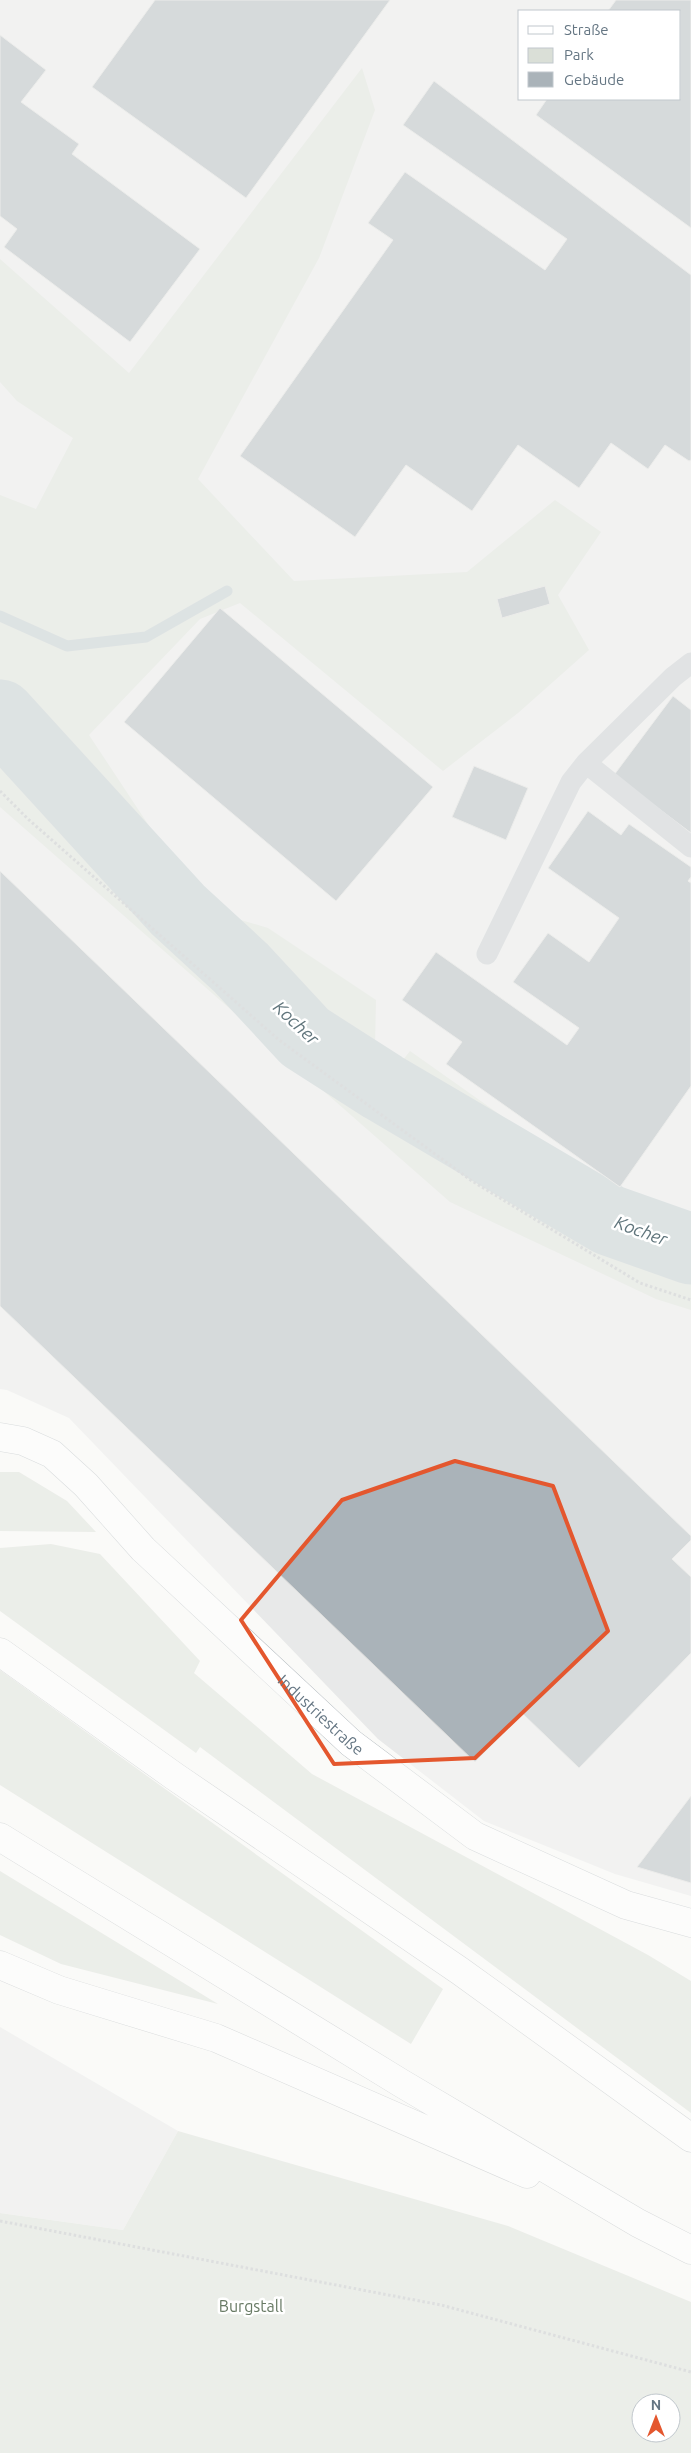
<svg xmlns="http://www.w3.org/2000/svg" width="691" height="2453" font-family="Ubuntu,sans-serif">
<rect width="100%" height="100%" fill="#fafaf8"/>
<path fill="#e8e9e9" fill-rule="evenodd" d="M0,0H691V1896L615,1874L484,1821L378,1739L69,1418L7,1390L0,1389ZM520,11H680V99H520Z
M0,2027L178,2131L123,2230L0,2213Z"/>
<path fill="#dadfd7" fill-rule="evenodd" d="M362,68L375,110L319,258L198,479L294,581L467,572L555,500L601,532L558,595L589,650L518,713L443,771L240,603L200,619L89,735L204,909L268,928L376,1000L374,1092L377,1094L410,1051L691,1250V1310L656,1299L450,1202L0,807V495L36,509L73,438L17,401L0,382V259L129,373Z
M0,1472H19L67,1501L96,1532L0,1531Z
M51,1544L100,1554L200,1661L194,1673L312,1774L648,1955L691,1981V2113L200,1747L196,1753L0,1611V1548Z
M0,1670L443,1989L411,2044L0,1785Z
M0,1871L218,2004L61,1964L0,1935Z
M178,2131L508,2226L691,2302V2453H0V2213L123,2230ZM641,2403H671V2433H641Z"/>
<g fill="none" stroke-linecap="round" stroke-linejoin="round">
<path stroke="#bbc7cb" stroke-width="11" d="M0,616L67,646L146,637L227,591"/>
<path stroke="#bbc7cb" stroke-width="71" d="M0,715L178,910L241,968L305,1037L383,1087L609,1220L691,1249"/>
</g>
<path fill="#aab3b9" stroke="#dcdcda" d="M155,0H390L246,198L92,87Z
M616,0H691V228L536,115L547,99H680V11H608Z
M0,35L46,70L21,102L79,144L72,154L200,249L130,342L4,247L17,229L0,216Z
M434,81L691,275V460L689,461L665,445L648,469L611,443L579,488L518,445L472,511L406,465L355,537L240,456L393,240L368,223L405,172L545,270L567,239L403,125Z
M545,586L550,604L502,618L497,599Z
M220,608L433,787L336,901L124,722Z
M673,696L691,710V833L614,775Z
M474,766L528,788L506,840L452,817Z
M588,811L621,835L629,824L691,867V877L688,881L691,883V1086L620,1187L446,1064L462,1042L402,1000L436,952L567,1045L579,1028L513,982L548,933L589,962L619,918L548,868Z
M0,871L691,1536V1540L672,1559L691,1577V1653L579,1768L523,1714L475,1762L0,1306Z
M691,1796V1883L637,1867Z"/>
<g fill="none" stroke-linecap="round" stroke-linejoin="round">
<g stroke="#b3babf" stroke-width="29">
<g id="secondary">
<path id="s1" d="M0,1437L23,1441L52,1454L86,1485L143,1549L351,1743L475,1836L626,1905L691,1923"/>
</g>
</g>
<g stroke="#b4b9bd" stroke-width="29">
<path id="highway" d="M0,1652L174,1776L460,1971L691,2138
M0,1837L401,2083L638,2223L691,2250
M0,1965L59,1990L216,2038L527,2174"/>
</g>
<path stroke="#bbbfc2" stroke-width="3" stroke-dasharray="2.5 2.5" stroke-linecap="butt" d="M0,791L28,819L279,1040L472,1181L640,1283L691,1300
M0,2221L441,2305L691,2372"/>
<path stroke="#c3c8cc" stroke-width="21" d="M586,763L691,847
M487,954L571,782L586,763L673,677L691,663"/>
<use href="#secondary" stroke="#fff" stroke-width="28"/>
<use href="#highway" stroke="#fff" stroke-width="28"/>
</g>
<path d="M0 0H691V2453H0ZM455,1461L553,1486L608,1631L475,1758L334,1764L241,1620L342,1500Z" fill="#fafaf8" fill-opacity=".55" fill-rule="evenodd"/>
<path fill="none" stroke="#e4572e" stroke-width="4" stroke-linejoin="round" d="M455,1461L553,1486L608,1631L475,1758L334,1764L241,1620L342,1500Z"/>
<g text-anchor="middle" stroke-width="5" stroke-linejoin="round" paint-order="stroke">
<g font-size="16" fill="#657683" stroke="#fff">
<text dy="6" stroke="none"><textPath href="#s1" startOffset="430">Industriestraße</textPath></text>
</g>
<g font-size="16" fill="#687a64" stroke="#fff">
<text x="251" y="2312">Burgstall</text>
</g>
<g font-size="18" font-style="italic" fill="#60757c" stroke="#fff">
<text transform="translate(296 1023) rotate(43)" y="6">Kocher</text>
<text transform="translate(641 1231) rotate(20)" y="6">Kocher</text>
</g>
</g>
<rect x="518" y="10" width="162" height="90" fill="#ffffff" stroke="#c1c8cd"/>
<rect x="528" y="26" width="25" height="8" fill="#ffffff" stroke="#c1c8cd"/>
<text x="564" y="35" font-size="15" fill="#657683">Straße</text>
<rect x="528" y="48" width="25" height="15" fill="#dadfd7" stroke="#c1c8cd"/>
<text x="564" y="60" font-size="15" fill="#657683">Park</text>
<rect x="528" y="72" width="25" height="15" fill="#aab3b9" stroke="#c1c8cd"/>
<text x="564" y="85" font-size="15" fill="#657683">Gebäude</text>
<g transform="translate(656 2418)"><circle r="24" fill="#ffffff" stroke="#c1c8cd"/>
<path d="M0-4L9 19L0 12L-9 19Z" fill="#e4572e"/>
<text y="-8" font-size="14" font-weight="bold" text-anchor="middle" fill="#657683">N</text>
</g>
</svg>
